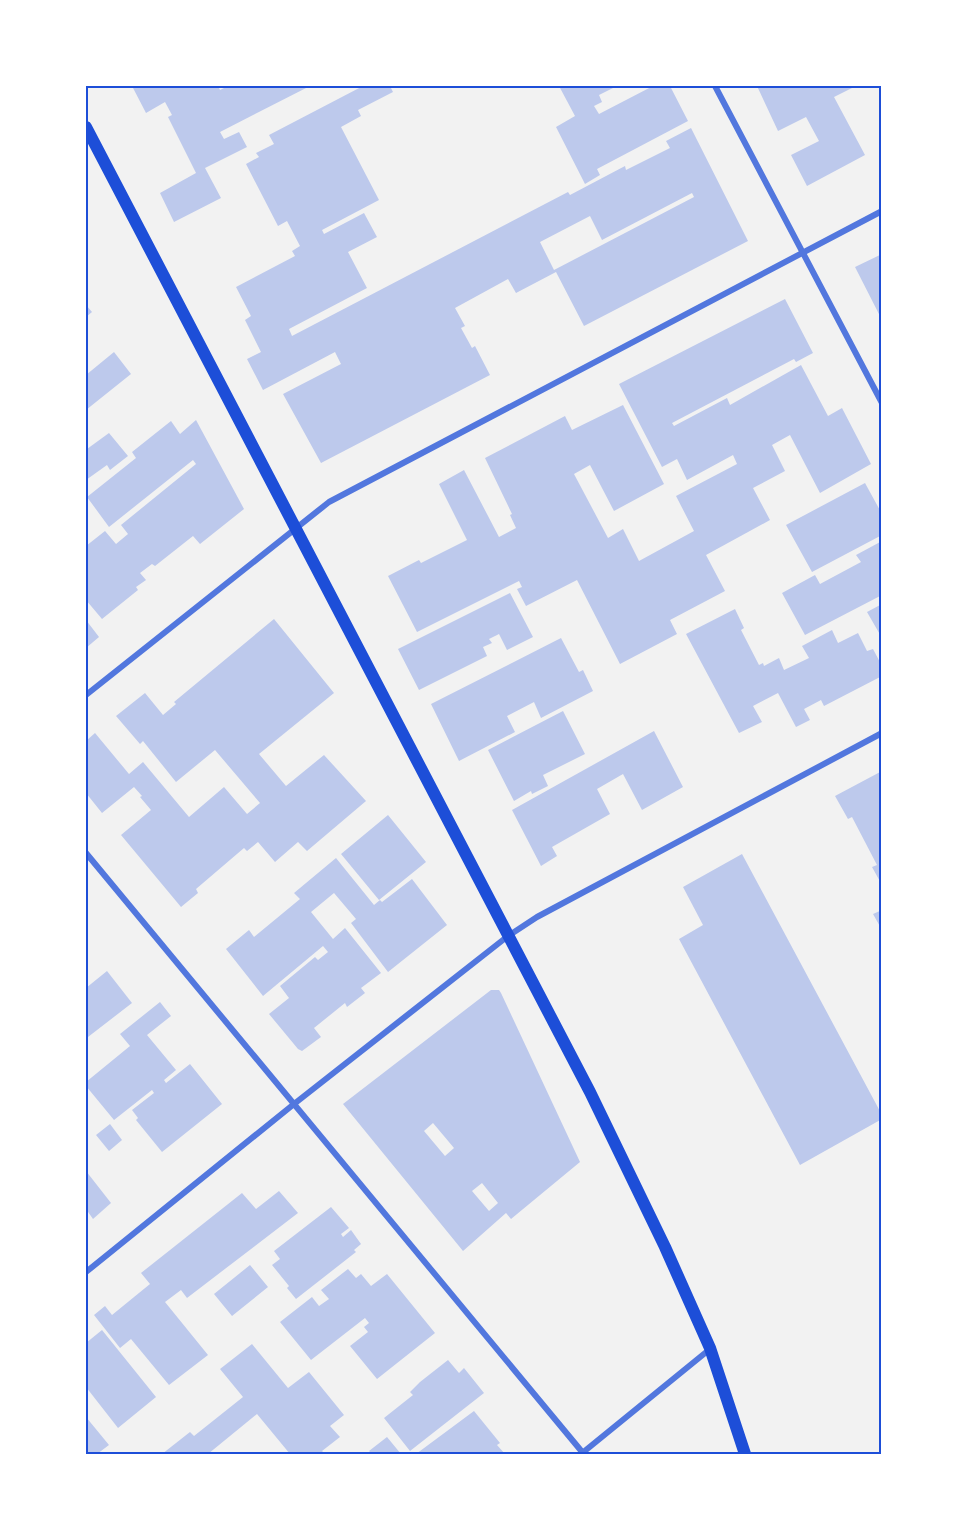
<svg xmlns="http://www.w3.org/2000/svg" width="967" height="1540" font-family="'PT Serif',serif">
<rect width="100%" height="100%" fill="#f2f2f2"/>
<path fill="#bdc9ec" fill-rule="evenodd" d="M132,86H218L220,90L228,86H310L220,132L224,139L239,132L247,147L205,168L221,198L174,222L160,193L196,173L168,117L172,115L165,102L146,113Z
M363,86H390L393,92L358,110L361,116L341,127L379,200L322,230L324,234L364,213L377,237L348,252L367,288L289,329L292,336L568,192L570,195L625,166L626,170L670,148L666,141L691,128L748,241L584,326L556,272L516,293L508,279L455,308L465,326L461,328L472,348L475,346L490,375L321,463L283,394L341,364L335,352L263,390L247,359L261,352L245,320L251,316L236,287L295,256L292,251L300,246L287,221L278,226L246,164L259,157L256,153L274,144L269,135ZM692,193L694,197L554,270L540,242L590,216L602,240Z
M559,86H617L599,95L602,102L594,106L599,114L653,86H670L688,121L597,169L600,175L585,184L556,127L575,116Z
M757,86H856L834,97L865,155L807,186L791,155L819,141L806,117L778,131Z
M882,254V320L855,267Z
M785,299L813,353L796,362L794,359L672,423L674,426L727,398L730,405L801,365L828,416L842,408L871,464L820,493L790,435L772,445L785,471L753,488L770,520L706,555L725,591L670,620L677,634L620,664L577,580L526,606L517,589L522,587L519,581L417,632L388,576L419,560L421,563L467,540L439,484L464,470L499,537L516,528L510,515L512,514L485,458L565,416L572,430L623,405L664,484L614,511L590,465L574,474L608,538L623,529L639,561L694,531L676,496L737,464L733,455L687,480L677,459L662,467L619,384Z
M86,305L92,312L86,317Z
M114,352L131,374L86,410V375Z
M196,420L244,509L200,544L193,536L155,566L152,564L140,573L146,580L136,587L138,590L102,619L86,600V546L105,531L116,544L128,534L121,525L196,464L193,460L109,527L87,497L136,458L132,452L171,421L180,434Z
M109,433L128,456L110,470L107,465L86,480V447L87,449Z
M865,483L882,514V535L812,572L786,525Z
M882,541V595L805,635L782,593L815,575L820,584L861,562L856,555Z
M510,593L533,637L507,650L499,634L489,639L492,643L483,647L487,656L419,690L398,649Z
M882,604V638L867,612Z
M735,609L744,628L741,630L759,665L763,663L764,666L779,658L784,670L809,658L802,646L832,630L838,643L858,633L867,651L873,649L882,666V676L824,706L821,700L804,709L810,720L796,727L778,693L753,706L762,722L739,733L686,634Z
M274,619L334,693L259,754L286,786L324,755L366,801L307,851L298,842L275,862L258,842L247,851L244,848L196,889L198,893L181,907L121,835L151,810L140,797L142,796L134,787L102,813L86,793V741L95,733L129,774L143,762L189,817L224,787L247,814L260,803L215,750L176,782L143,741L140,744L116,716L145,693L163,715L176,704L174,702Z
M86,620L99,637L86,648Z
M561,638L579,672L583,670L593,691L541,718L534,702L507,716L515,732L459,761L431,704Z
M563,711L585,754L543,775L548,786L532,794L531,791L514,801L488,750Z
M654,731L683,787L642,810L623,774L597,789L610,814L552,847L557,856L541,866L512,810Z
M882,771V885L872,867L877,865L852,817L848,819L835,796Z
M388,815L426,862L379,900L341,854Z
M742,854L882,1115V1119L800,1165L679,939L703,925L683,887Z
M336,858L374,905L380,900L382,902L412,879L447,925L388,972L351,923L356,919L334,893L311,912L333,939L345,928L381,973L361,988L365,993L347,1007L345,1003L314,1028L321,1037L302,1051L298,1049L269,1014L289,998L280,986L315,957L318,960L328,952L323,946L263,996L226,949L249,930L254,937L300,899L294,893Z
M882,910V930L873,914Z
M107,971L132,1003L88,1037L86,1034V988Z
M491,990H499L501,993L580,1162L511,1219L506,1213L463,1251L343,1104ZM433,1123L454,1148L445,1156L424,1131ZM482,1183L498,1203L489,1211L472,1191Z
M160,1002L171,1016L147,1035L176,1070L164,1080L166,1083L190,1064L222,1104L162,1152L136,1120L138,1118L132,1110L154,1093L152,1090L114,1120L86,1086V1082L130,1046L120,1034Z
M110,1124L122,1140L109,1151L96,1135Z
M86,1171L111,1203L93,1219L86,1209Z
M279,1191L298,1213L187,1298L181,1290L165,1302L208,1355L169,1385L131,1339L120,1348L94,1315L105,1306L112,1315L150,1284L141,1273L242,1193L256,1209Z
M331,1207L349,1228L341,1234L343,1237L351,1230L361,1244L354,1250L356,1252L296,1299L287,1288L289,1286L272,1265L280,1259L274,1251Z
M250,1265L268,1287L232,1316L214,1294Z
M348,1269L356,1278L361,1274L371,1286L387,1274L435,1333L377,1379L350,1346L368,1332L364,1327L369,1323L365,1318L311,1360L280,1322L312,1297L319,1306L329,1299L321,1290Z
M102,1330L156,1397L118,1428L86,1387V1343Z
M252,1344L288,1388L309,1372L344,1415L330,1426L340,1437L322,1451L325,1454H290L257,1414L208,1454H162L190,1432L194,1436L243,1397L220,1369Z
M448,1360L459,1373L464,1368L484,1393L410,1451L384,1418L413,1395L410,1392L420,1382Z
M474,1411L500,1443L497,1445L505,1454H416Z
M86,1417L109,1445L97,1454H86Z
M387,1437L401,1454H372L369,1451Z"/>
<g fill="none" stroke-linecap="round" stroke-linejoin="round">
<path stroke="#5277de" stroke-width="6" d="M715,86L882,403
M86,695L329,502L882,211
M86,853L583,1453
M86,1272L294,1104L508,936L537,917L882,733
M581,1454L710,1349"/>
<path stroke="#1d4ed8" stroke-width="12" d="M86,127L590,1092L665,1247L710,1348L745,1454"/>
</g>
<rect width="967" height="1540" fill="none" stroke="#ffffff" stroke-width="174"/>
<rect x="87" y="87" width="793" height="1366" fill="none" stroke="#1d4ed8" stroke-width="2"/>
</svg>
